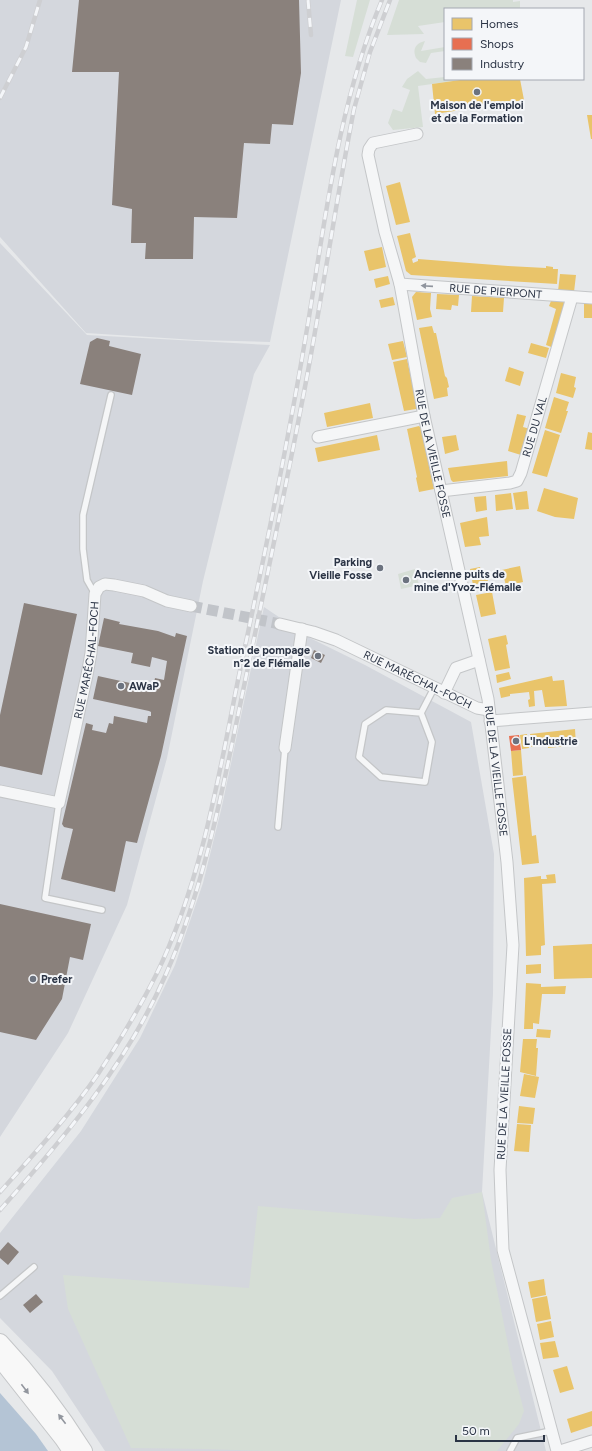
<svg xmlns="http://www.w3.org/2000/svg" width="592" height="1451" font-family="Figtree,sans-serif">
<rect width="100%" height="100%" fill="#e6e8ea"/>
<path fill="#d4d7dd" d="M0,0H341L270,342L196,340L86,333L0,237Z
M0,243L87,335L270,345L254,374L203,581L167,758L127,905L68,1033L0,1137Z
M264,607L310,638L365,665L471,722L494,854L493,994L482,1192L546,1451H105L52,1371L0,1318V1233L81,1131L140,1038L175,965L203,883L222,806Z"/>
<path fill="#d6ded6" d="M357,0H370L353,57L345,56Z
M399,0H513V2L520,1V9H445V22L418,26L424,34L387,35Z
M425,41L421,51L445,47V51L431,53L426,63L420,62L416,58C412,49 416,43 425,41Z
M418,71L426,79L445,77V79H467L418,86L423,127L393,130L388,123L393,109L402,112L410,90L402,87L407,79Z
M415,569L419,585L401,589L398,574Z
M482,1192L491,1260L513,1369L524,1411L519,1424L497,1451H266L205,1449L131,1448L68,1309L63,1275L249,1288L258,1206L415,1219L440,1218L452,1198Z"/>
<path fill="#b4c4d5" d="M0,1393L36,1434L48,1451H0Z"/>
<path fill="#e9c46a" d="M467,79H520L524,100L435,114L432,84Z
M587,115H592V139H591Z
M400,182L410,222L396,225L386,186Z
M410,233L416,257L412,259L413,263L418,261V259L508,266L546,268V266L553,267V269H558L557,284L411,275L406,271L397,236Z
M382,247L386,267L369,271L364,251Z
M560,274L576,275L574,292L558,291Z
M388,276L390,284L376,288L374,279Z
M416,292L431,293L430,309L432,317L417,320L412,297Z
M437,294L459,295L458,306L452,305L451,310L436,309Z
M472,296L504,298L503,312H471Z
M393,297L395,305L381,308L379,300Z
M551,301L564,302L566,305L554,348L546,345L556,309L549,306Z
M584,303H592V318H584Z
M432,326L434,333H436L445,376L447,378L449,387L447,388L448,396L434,399L419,328Z
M403,341L407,357L392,360L388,344Z
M531,343L549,348L546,358L528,353Z
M407,359L417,406L416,409L404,411L393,362Z
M509,367L524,372L520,386L505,381Z
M561,373L576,377L574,387L576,388L573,398L556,393Z
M554,397L569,402L566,411H568L561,433L545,428Z
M370,403L373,418L327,427L324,413Z
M517,414L526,416L523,427L530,429L521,455L508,451Z
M419,426L421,428L434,489L419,492L416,478L417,477L407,429Z
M545,430L560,435L547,477L532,473Z
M588,432L592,433V450L585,449Z
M377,435L380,450L318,462L315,448Z
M456,435L459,450L445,454L442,437Z
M507,461L508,476L453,482L451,480L448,468Z
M544,488L578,498L574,519L555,517L537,511Z
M527,491L529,509L516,510L513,493Z
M511,493L513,509L496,511L495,495Z
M486,496L487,510L476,512L474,497Z
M487,517L489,536L479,537L481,545L465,547L460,523Z
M520,566L523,582L506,586L504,578L498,579L497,571Z
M480,567L482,575L486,574L488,581L473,585L470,569Z
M492,592L496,614L481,617L476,595Z
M506,635L508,644L506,645L510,668L495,671L488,639Z
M509,672L511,679L497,683L496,675Z
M552,676L553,681L564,680L567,706L545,707L542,690L534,691L535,706L529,707L528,700L530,699L529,692L510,694V696L501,698L499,688Z
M575,729L576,745L548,748V746L531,747L530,734Z
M527,734L529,748L522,749L520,735Z
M521,750L523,775L513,776L511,751Z
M526,776L532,836L536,835L539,863L522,865L512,778Z
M555,874L556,883L542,884L545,945L541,946V955L526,956L524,878L541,876V879H547L546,875Z
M592,944V978L554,979L553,946Z
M541,964V973L526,974V965Z
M526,983L541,984V987L566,986L565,994H542L539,1024L533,1023V1029H524Z
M537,1029L551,1030L550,1038L536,1037Z
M523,1039H537L536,1048H538L536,1076L520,1072Z
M524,1074L539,1077L535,1098L520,1096Z
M519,1106L535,1108L533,1124L517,1123Z
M517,1124L531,1125L529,1152L514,1151Z
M544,1279L546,1295L531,1298L528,1282Z
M547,1296L551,1319L536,1322L532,1299Z
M551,1321L554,1337L540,1340L537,1324Z
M555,1341L559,1357L543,1359L540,1343Z
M567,1366L574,1389L560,1393L553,1370Z
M592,1411V1426L571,1433L567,1419Z"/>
<path fill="#e76f51" d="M519,735L521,750L511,751L509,736Z"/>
<path fill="#8a817c" d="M79,0H299L301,73L293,125L272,124L270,144L244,143L237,218L194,217L193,259H145L146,243H131L132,209L112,205L119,72H72Z
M97,338L110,341L109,346L141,354L132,395L80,384L90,342Z
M24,603L77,614L42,775L0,766V715Z
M104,618L120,622L119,624L158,631L175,637L176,633L187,636L161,756L137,843L126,841L115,892L61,879L73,829L64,827L62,824L86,723L93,725L92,730L106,733L109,723L113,724L114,716L147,723L148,716H151V712L149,711L93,699L98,676L153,688L155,678L164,680L167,661L152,657L150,667L131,663L133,653L98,646Z
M314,650L325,655L321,663L311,658Z
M0,904L91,924L83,960L70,957L62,999L36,1040L0,1032Z
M8,1242L19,1252L8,1265L0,1258V1251Z
M36,1294L43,1302L30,1313L23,1305Z"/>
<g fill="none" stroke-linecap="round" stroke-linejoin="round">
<path stroke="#c1c4c9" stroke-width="11" stroke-dasharray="11 5.5" stroke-linecap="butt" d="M191,606L280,624"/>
<g stroke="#c4c6c8" stroke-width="8">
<path id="service" d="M95,594L87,580L83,549V515L111,395
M421,713L386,710L365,724L359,757L381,777L425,782L432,742L421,713L434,688
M59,803L45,898L102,910
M278,827L285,748
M0,1296L34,1267
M510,1451L517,1438L551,1431"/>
</g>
<g stroke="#c4c6c8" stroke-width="13">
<g id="minor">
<path id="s1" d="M417,134L373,143L369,149L368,155L385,232L400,284L424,416L488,699L507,862L513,945L500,1170L503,1250L557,1451"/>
<path id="s2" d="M400,284L592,298"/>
<path d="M318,437L424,416"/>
<path id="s3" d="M441,491L510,483L517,481L521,473L572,297"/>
<path id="s4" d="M280,624L313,632L336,640L477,708L489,710"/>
<path d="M444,693L456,668L479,660"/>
<path d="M490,721L592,713"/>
<path d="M285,748L302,629"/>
<path id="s5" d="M0,791L59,803L87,675L91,653L95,594L99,587L105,584L114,585L144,591L167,601L191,606"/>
<path d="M560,1451L592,1441"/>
</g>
</g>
<g stroke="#c4c6c8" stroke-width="18">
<path id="secondary" d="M0,1342C31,1375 60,1413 84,1451
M0,1359L63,1439L71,1451"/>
</g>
<use href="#service" stroke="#f5f6f7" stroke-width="5.5"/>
<use href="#minor" stroke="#f5f6f7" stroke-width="11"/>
<use href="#secondary" stroke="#f8f8f8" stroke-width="16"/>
<g stroke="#cecfd2" stroke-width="4.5">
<path id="rail" d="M308,0L311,35
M0,98L26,47L40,0
M0,1192C34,1154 69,1116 98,1074C119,1042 139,1009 156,975C201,883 218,780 238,680C263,562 288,443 308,323C326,214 339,102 382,0
M0,1210C64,1138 127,1064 166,974C208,878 225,775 247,672C268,572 289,472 308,371C324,284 337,196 354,109L370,52L390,0"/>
</g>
<use href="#rail" stroke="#f4f6f9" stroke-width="3" stroke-dasharray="9" stroke-linecap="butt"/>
</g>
<defs><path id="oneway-solid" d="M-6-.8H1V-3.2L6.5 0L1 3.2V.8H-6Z"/></defs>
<use fill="#90959e" href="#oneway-solid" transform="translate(427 286) rotate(-176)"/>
<g fill="#92969e">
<use href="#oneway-solid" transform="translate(25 1389) rotate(53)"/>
<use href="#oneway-solid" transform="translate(62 1419) rotate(-127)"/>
</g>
<g fill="#6c737f" stroke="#f4f6f9" stroke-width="1.5">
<circle cx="477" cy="92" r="4"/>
<circle cx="380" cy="568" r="4"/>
<circle cx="406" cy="580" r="4"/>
<circle cx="318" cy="656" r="4"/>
<circle cx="121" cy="686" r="4"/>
<circle cx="516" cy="741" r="4"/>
<circle cx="33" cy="979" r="4"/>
</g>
<g text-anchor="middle" stroke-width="4" stroke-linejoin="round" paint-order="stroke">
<g font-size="11" font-weight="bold" fill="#2b3445" stroke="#f4f6f9" text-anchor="start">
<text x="477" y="109" text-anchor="middle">Maison de l'emploi<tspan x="477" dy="13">et de la Formation</tspan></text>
<text x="372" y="566" text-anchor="end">Parking<tspan x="372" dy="13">Vieille Fosse</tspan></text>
<text x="414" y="578">Ancienne puits de<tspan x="414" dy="13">mine d'Yvoz-Flémalle</tspan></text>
<text x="310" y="654" text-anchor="end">Station de pompage<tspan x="310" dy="13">n°2 de Flémalle</tspan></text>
<text x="129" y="690">AWaP</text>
<text x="524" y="745">L'Industrie</text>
<text x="41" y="983">Prefer</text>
</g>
<g font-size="11" fill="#2b3445" stroke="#f4f6f9">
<text dy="4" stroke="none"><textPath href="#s2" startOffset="96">RUE DE PIERPONT</textPath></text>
<text dy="4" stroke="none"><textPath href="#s3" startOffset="134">RUE DU VAL</textPath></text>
<text dy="4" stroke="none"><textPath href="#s1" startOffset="364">RUE DE LA VIEILLE FOSSE</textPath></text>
<text dy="4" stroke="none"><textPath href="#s5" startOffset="206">RUE MARÉCHAL-FOCH</textPath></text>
<text dy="4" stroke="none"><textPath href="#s4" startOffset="149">RUE MARÉCHAL-FOCH</textPath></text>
<text dy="4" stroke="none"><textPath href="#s1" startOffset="688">RUE DE LA VIEILLE FOSSE</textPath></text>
<text transform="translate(504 1094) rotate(-87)" y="4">RUE DE LA VIEILLE FOSSE</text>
</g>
</g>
<rect x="444" y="8" width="140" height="72" fill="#f4f6f9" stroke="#a4a8b1"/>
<rect x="452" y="18" width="20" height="12" fill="#e9c46a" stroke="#a4a8b1"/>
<text x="480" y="28" font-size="12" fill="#2b3445">Homes</text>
<rect x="452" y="38" width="20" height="12" fill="#e76f51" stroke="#a4a8b1"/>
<text x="480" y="48" font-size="12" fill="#2b3445">Shops</text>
<rect x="452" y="58" width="20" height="12" fill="#8a817c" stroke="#a4a8b1"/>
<text x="480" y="68" font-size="12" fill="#2b3445">Industry</text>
<path d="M456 1435v6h88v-6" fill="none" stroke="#2b3445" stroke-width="2"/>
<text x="462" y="1435" font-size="12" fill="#2b3445" stroke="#f4f6f9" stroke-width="3" paint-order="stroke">50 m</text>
</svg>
